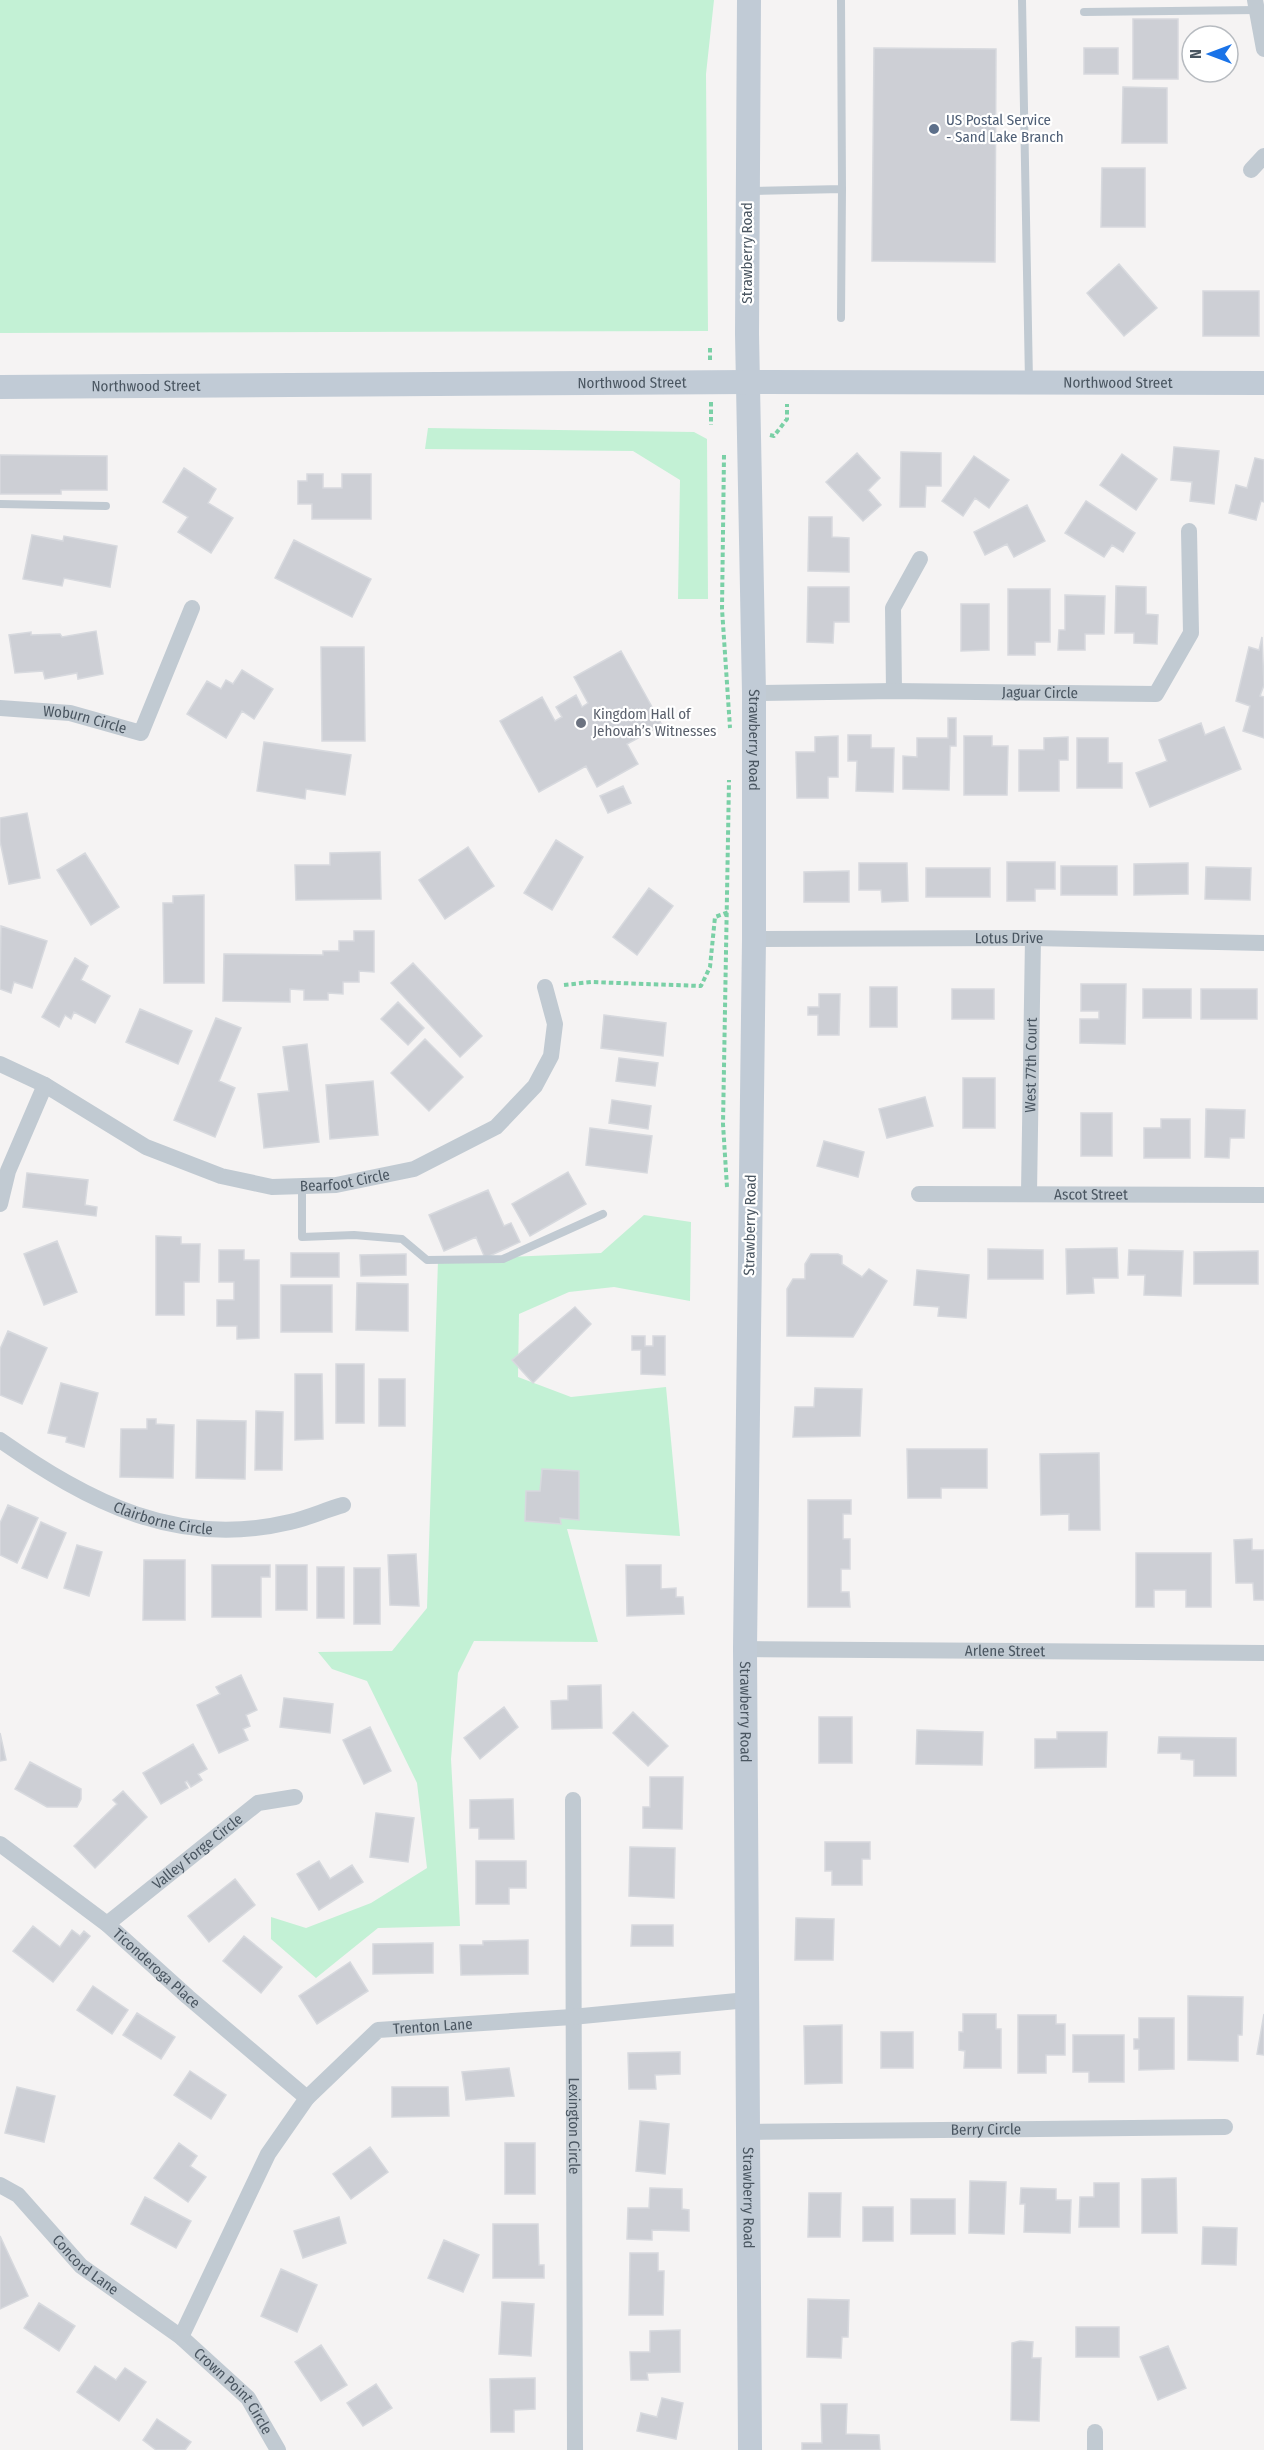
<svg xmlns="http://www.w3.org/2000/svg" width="1264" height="2450" font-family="'Fira Sans Condensed',sans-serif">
<rect width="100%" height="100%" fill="#f5f3f3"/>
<path fill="#c3f1d5" d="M0,0H714L706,74L708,331L0,333Z
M428,428L694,432L707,439L708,599H678L680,480L633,451L425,449Z
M644,1215L691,1222L690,1301L614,1287L569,1292L519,1314L518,1377L571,1397L666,1387L680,1536L567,1529L598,1642L474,1641L458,1673L451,1759L460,1926L378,1928L316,1978L271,1939V1917L306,1928L371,1903L427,1868L417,1783L367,1681L332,1669L318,1652L392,1651L427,1608L438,1260L601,1253Z"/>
<path fill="#cdcfd5" stroke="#d7d9de" stroke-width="1.5" d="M1133,19H1178V79H1133Z
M874,48L996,49L995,262L872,261Z
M1084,48H1118V74H1084Z
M1123,87L1167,88V143H1122Z
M1102,168H1145V227H1101Z
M1119,264L1157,308L1124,336L1087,293Z
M1203,291H1259V336H1203Z
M1174,447L1219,451L1214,504L1190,501L1192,482L1171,480Z
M901,452L941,453V486H926L925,507H900Z
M857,453L880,478L868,490L881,505L863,521L826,482Z
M1122,454L1157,479L1136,510L1100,485Z
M0,455L107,456V490H61V494H0Z
M974,456L1009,480L989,508L975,498L963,516L942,501Z
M1255,458L1264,460V502L1261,501L1256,520L1229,513L1236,485L1247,488Z
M184,468L216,489L208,503L233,518L211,553L178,532L188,517L163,502Z
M307,474H323V488H342V474H371V519H312V504H298V481H307Z
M1086,501L1135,533L1123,552L1112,545L1104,557L1065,533Z
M1027,505L1045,541L1014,557L1007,544L985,555L974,532Z
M809,517H832V537L849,538V572L808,571Z
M32,535L63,541L64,536L117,546L110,587L64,578L62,586L23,579Z
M294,540L371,579L352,617L275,578Z
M1116,586L1146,587V614L1158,615L1157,644L1134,643V633H1115Z
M808,587H849V622H834L833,643L807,642Z
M1008,589H1050V642H1035V655H1008Z
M1065,595L1105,596L1104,634H1085V650H1058L1059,630H1065Z
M961,604H989V650L961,651Z
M96,631L103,674L78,679L77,673L45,679L43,671L15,673L9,635L31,632V635L60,634L62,637Z
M1262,637L1264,685L1260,696L1264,697V738L1243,731L1250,706L1236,701L1249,647L1259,650Z
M321,647H364L365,741H322Z
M621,651L662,725L627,744L638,764L597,787L586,766L539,792L500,721L542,697L555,721L562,717L556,707L576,695L582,707L588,703L574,677Z
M242,670L273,689L254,719L242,711L226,738L187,714L207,681L221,689L226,680L233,684Z
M948,718H956V746H950L949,790L903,789V756L917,757V738H948Z
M1201,723L1205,735L1224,727L1241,769L1150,807L1136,773L1167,761L1159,740Z
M848,735H871V748H894L893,792L856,791L857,761H848Z
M838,736V777H828V798H797L796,752H815V737Z
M964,736H992V746H1008L1007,795H964Z
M1068,737V760H1059V791H1019V750H1044V738Z
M1077,738H1108V763H1122V788H1077Z
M264,742L351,755L345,795L306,789L305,799L257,791Z
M623,786L631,803L608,813L600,796Z
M27,813L40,878L9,884L0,841V818Z
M556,840L583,857L552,910L524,893Z
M468,847L494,886L445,919L419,880Z
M380,852L381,899L296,900L295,865H330V853Z
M85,853L119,907L91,925L57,870Z
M1007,862H1055V889H1035V901H1007Z
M859,863H907L908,901L882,902L881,890H859Z
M1188,863V894L1134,895V864Z
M1061,866H1117V895H1061Z
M1206,867L1251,868L1250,900L1205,899Z
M926,868H990V897H926Z
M849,871V902H804V872Z
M649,888L673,906L637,955L613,937Z
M204,895V983H164L163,903H173V896Z
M1,926L47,941L32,988L14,982L11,993L0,989Z
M354,931H374V972L359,971V982H343V994L328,993V1000H304V990L290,989V1002L223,1001L224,954L323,955V951H339V941H354Z
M75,958L88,966L81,980L110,996L95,1023L74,1012L71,1019L65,1015L59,1027L42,1017Z
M413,963L482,1036L460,1057L391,983Z
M1081,984H1126L1125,1044L1080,1043V1019H1099V1011H1081Z
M870,987H897V1027H870Z
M952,989H994V1019H952Z
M1143,989H1191V1018H1143Z
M1201,989H1257V1019H1201Z
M819,994H840L839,1035H818V1015H808V1007H819Z
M398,1002L424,1028L408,1045L381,1019Z
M140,1009L192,1031L178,1064L126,1042Z
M604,1015L666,1023L663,1056L601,1048Z
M216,1018L241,1028L219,1081L235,1088L215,1137L174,1120Z
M425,1039L463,1077L429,1111L391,1073Z
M307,1044L319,1142L264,1148L258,1094L289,1091L283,1047Z
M619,1058L658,1063L655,1086L616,1081Z
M963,1078H995V1128H963Z
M373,1081L378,1135L330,1139L326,1085Z
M925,1097L933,1126L887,1138L879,1109Z
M612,1100L651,1106L648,1129L609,1123Z
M1206,1109L1245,1110L1244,1138H1230L1229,1158L1205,1157Z
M1081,1113H1112V1156H1081Z
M1161,1119H1190V1158H1144V1128H1161Z
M590,1128L652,1136L647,1173L586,1165Z
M824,1141L864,1152L858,1177L817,1166Z
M568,1172L586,1204L530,1236L512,1204Z
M27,1173L88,1180L85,1205L97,1207L96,1216L23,1207Z
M488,1190L504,1226L511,1223L520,1242L485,1258L476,1237L444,1251L429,1215Z
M156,1236L181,1237V1244H200L199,1282H184V1315H156Z
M57,1241L77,1292L44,1305L24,1254Z
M1117,1248L1118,1278H1093L1094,1293L1067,1294L1066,1249Z
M988,1249L1043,1250V1279H988Z
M219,1250H244V1260H259V1338L237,1339V1326H217V1300H234V1282H219Z
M1129,1250L1183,1251L1181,1296L1144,1295L1145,1275H1128Z
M1258,1251V1284H1194V1252Z
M291,1253H339V1277H291Z
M406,1254V1275L361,1276L360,1255Z
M811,1254H838L842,1256V1264L862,1277L869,1269L887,1281L853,1337L787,1336V1289L793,1279H805V1264Z
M917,1270L969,1275L966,1318L938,1316L939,1307L914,1305Z
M357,1283L408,1284V1331L356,1330Z
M281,1285H332V1332H281Z
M575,1307L591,1324L533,1383L512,1360Z
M8,1331L47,1348L22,1404L0,1395V1349Z
M632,1336H645V1346H653V1336H665V1375L641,1374V1350H632Z
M336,1364H364V1423H336Z
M295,1374H322L323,1439L295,1440Z
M379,1379H405V1426H379Z
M61,1383L98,1393L84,1447L66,1442L67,1437L48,1433Z
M815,1388L862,1389L860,1436L793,1437L795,1407H814Z
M256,1411L283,1412L282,1470H255Z
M147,1419H156V1424L174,1425L173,1478L120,1477L121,1429H147Z
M197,1420L246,1421L245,1479L196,1478Z
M907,1449H987V1488H941V1498H908Z
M1099,1453L1100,1530H1069V1514L1041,1515L1040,1454Z
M542,1469L579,1471V1520L560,1518L561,1524L525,1521L526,1491H540Z
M808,1500H851V1514H843V1539H850V1569H841V1592H849L850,1607H808Z
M8,1505L38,1518L17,1563L0,1555V1523Z
M41,1522L66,1533L47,1578L22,1568Z
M1252,1539V1550H1264V1600H1254L1253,1583H1236L1234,1540Z
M77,1545L102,1552L89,1596L64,1588Z
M1136,1553H1211V1607H1186V1590H1154V1607H1136Z
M416,1554L419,1606L390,1605L388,1555Z
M144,1560H185V1620H143Z
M212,1565H270V1577H261V1617H212Z
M276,1565H307V1610H276Z
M626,1565H661V1589L676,1588V1597H683L684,1614L627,1616Z
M317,1567H344V1618H317Z
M354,1568H380V1624H354Z
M241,1675L257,1710L246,1715L250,1726L243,1729L248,1740L219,1753L197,1705L220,1694L216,1687Z
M601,1685L602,1728L552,1729L551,1701L568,1700V1686Z
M284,1698L333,1704L330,1733L280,1727Z
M504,1707L518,1727L480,1759L464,1738Z
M633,1712L668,1746L648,1766L613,1733Z
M819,1717H852V1763H819Z
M370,1727L391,1771L364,1784L343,1740Z
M917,1730L983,1732L982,1765L916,1764Z
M1057,1732H1107L1106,1767L1035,1768V1739H1057Z
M0,1733L6,1760L0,1761Z
M1159,1737L1236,1738V1776H1194V1760L1181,1759V1753H1158Z
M193,1744L207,1769L198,1774L202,1780L191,1787L187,1781L185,1782L188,1788L161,1804L143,1773Z
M30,1762L81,1789V1799L77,1807H47L15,1789Z
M650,1777H683L682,1829L643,1828V1807H650Z
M123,1791L147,1817L95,1868L74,1846L117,1804L113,1800Z
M513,1799L514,1839H479V1828H470V1800Z
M376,1813L414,1818L408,1862L370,1857Z
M825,1842H870V1859H862V1885H832V1871H825Z
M630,1847L675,1848L674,1898L629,1896Z
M319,1861L330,1879L352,1865L363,1882L319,1910L297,1874Z
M476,1861H526V1888H509V1904H476Z
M235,1879L255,1905L209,1942L188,1916Z
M796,1918L834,1919L833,1960H795Z
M632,1925H673V1946H631Z
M33,1926L60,1947L72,1930L80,1936L84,1931L90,1936L53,1982L13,1951Z
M244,1936L282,1967L261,1993L223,1961Z
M528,1940V1974L461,1975L460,1945H483V1941Z
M433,1943V1973L373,1974V1944Z
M350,1962L368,1991L317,2024L299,1996Z
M93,1986L128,2010L112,2034L77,2010Z
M1188,1996L1243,1997L1242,2035H1238V2061L1188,2060Z
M137,2013L175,2037L161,2059L123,2035Z
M963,2014H996V2029H1001V2068H964L965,2051L959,2050V2032H963Z
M1264,2014V2055L1257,2054Z
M1018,2015H1056V2024H1065V2055H1046V2073H1018Z
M1139,2018H1174V2069L1139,2070V2049H1134V2039H1139Z
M842,2025V2083L805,2084L804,2026Z
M881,2032H913V2068H881Z
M1073,2035H1124V2082H1089V2072H1073Z
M680,2052V2074L655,2075L656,2089H629L628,2053Z
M509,2068L514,2096L466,2100L462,2072Z
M190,2071L226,2095L211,2119L174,2095Z
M17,2087L55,2096L44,2142L5,2133Z
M392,2087H448L449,2116L392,2117Z
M640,2121L669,2124L665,2174L636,2171Z
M179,2143L197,2156L190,2166L206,2177L188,2202L154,2178Z
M505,2143H535V2194H505Z
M370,2147L388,2172L351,2199L333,2174Z
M1176,2178L1177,2233H1142V2179Z
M970,2181L1006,2182L1004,2234L969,2233Z
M1094,2183H1119V2227H1079L1080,2197H1094Z
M650,2188L682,2189V2209L689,2210V2231L652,2230V2240L627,2239L628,2208H649Z
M1021,2188L1056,2189V2200H1071L1070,2233L1024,2232L1025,2204H1020Z
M809,2193H841L840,2237H808Z
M145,2197L191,2221L176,2248L131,2224Z
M911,2199H955V2234H911Z
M863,2207H893V2241H863Z
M339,2217L346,2243L303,2258L294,2231Z
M493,2224H538L539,2265H544V2278H493Z
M1203,2227L1237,2228L1236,2265L1202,2264Z
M0,2236L28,2296L0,2309Z
M444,2240L479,2255L463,2292L428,2278Z
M630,2253H658V2271H664L663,2315H629Z
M281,2269L317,2285L297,2332L261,2316Z
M808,2299L849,2300L848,2337H842L841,2358L807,2357Z
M502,2302L534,2304L531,2356L499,2354Z
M39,2303L75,2326L59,2351L24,2328Z
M1076,2327H1119V2357H1076Z
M680,2330V2372L647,2373L648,2380H631L630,2352H650V2331Z
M1020,2341L1033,2342L1032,2358H1041L1039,2421L1011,2420L1012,2343Z
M321,2345L347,2385L321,2401L295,2362Z
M1168,2346L1186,2388L1158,2400L1140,2357Z
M95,2366L116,2380L125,2368L146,2382L119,2421L77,2392Z
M535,2378V2409L514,2410V2432H491L490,2379Z
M376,2384L392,2408L363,2426L347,2403Z
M662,2398L683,2403L676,2439L637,2431L641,2413L657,2417Z
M821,2404H847L846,2434L879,2435L880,2450H802V2443H822Z
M157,2419L191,2442L185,2450H156L143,2440Z"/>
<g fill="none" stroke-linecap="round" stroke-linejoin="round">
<path stroke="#7ad0a6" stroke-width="4" stroke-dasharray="4.5 3" stroke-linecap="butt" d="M710,348V362
M711,402V425
M770,435L774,436L787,419V404
M724,455L722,609L730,728
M564,985L591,982L701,986L710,967L715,917L729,912
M727,1187L723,1124L729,780"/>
<path stroke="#c1cad2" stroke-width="8" d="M841,0L842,189
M1022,0L1029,382
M1084,12L1257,10
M750,191L842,189L841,318
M0,504L106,506
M302,1186V1237L354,1235L402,1239L427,1260L503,1259L603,1214"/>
<g stroke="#c1cad2" stroke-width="16">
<path d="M1255,0L1264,49"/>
<path d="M1251,170L1264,156"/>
<path d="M894,691L893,608L920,559"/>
<path id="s1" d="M754,693L894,691L1156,694L1191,633L1189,531"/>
<path id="s2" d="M0,708L70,713L141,733L192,608"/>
<path id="s3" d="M754,939L1033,938L1264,943"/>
<path id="s4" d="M0,1064L45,1085L146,1147L221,1176L272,1187L336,1185L414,1169L496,1127L535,1086L551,1056L555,1024L545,987"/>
<path id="s5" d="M1029,1193L1033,938"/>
<path id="s6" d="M919,1194L1264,1195"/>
<path d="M0,1204L8,1171L45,1085"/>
<path id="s7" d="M0,1440C89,1502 177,1549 290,1522C308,1518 325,1510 343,1505"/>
<path id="s8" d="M745,1649L1264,1653"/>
<path id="s9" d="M573,1800L575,2450"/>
<path id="s10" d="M0,1844L107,1924L188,1997L307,2098"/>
<path id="s11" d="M107,1924L258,1803L295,1797"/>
<path id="s12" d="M748,2132L1225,2127"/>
<path id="s13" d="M0,2185L18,2195L81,2266L181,2337L248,2398L278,2450"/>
<path id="s14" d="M181,2337L268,2154L307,2098L378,2030L572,2017L747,2000"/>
<path d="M1095,2432V2450"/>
</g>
<g stroke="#c1cbd6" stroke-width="24">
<path id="s15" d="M749,0L747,334L754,693V939L745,1649L750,2450"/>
<path id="s16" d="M0,387L748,382L1264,383"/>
</g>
</g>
<circle fill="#5c6f8a" stroke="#fff" stroke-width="2" cx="934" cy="129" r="6"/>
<circle fill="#6b7280" stroke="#fff" stroke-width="2" cx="581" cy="723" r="6"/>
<g text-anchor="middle" stroke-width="4.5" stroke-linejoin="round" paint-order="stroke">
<g font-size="15" fill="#4e5e75" stroke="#fff" text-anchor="start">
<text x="946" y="125">US Postal Service<tspan x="946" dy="17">- Sand Lake Branch</tspan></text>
</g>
<g font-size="15" fill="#4a5661" stroke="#fff">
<text transform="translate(747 253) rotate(-90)" y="5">Strawberry Road</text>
<text dy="5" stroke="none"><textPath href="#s16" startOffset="632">Northwood Street</textPath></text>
<text dy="5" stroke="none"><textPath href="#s16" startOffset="1118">Northwood Street</textPath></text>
<text dy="5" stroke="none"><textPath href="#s16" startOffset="146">Northwood Street</textPath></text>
<text dy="5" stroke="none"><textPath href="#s1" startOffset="286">Jaguar Circle</textPath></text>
<text dy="5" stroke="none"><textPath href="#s2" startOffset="86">Woburn Circle</textPath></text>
<text dy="5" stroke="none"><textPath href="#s15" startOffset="740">Strawberry Road</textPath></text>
<text dy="5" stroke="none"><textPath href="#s3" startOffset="255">Lotus Drive</textPath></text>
<text dy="5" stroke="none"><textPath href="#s5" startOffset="128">West 77th Court</textPath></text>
<text dy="5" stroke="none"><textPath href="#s4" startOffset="374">Bearfoot Circle</textPath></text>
<text dy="5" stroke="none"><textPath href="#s6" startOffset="172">Ascot Street</textPath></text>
<text transform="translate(750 1225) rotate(-89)" y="5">Strawberry Road</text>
<text dy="5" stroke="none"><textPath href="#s7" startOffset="183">Clairborne Circle</textPath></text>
<text dy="5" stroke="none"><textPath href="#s8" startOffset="260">Arlene Street</textPath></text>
<text dy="5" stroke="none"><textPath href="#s15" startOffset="1712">Strawberry Road</textPath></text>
<text dy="5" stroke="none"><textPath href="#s11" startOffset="116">Valley Forge Circle</textPath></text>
<text dy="5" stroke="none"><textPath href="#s10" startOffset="200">Ticonderoga Place</textPath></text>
<text dy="5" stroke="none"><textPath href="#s14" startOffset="424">Trenton Lane</textPath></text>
<text dy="5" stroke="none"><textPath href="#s9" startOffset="326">Lexington Circle</textPath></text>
<text dy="5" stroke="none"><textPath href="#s12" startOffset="238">Berry Circle</textPath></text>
<text dy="5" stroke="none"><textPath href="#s15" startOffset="2198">Strawberry Road</textPath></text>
<text dy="5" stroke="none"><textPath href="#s13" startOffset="118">Concord Lane</textPath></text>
<text dy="5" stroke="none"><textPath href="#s13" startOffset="314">Crown Point Circle</textPath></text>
</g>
<g font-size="15" fill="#5b616d" stroke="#fff" text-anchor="start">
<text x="593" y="719">Kingdom Hall of<tspan x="593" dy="17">Jehovah’s Witnesses</tspan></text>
</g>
</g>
<g transform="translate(1210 54) rotate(270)"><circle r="28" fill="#ffffff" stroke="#b7bbc0" stroke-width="1.5"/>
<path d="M0-4.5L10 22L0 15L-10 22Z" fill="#1a73e8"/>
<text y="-9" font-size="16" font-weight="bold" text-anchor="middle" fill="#4a5661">N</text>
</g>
</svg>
